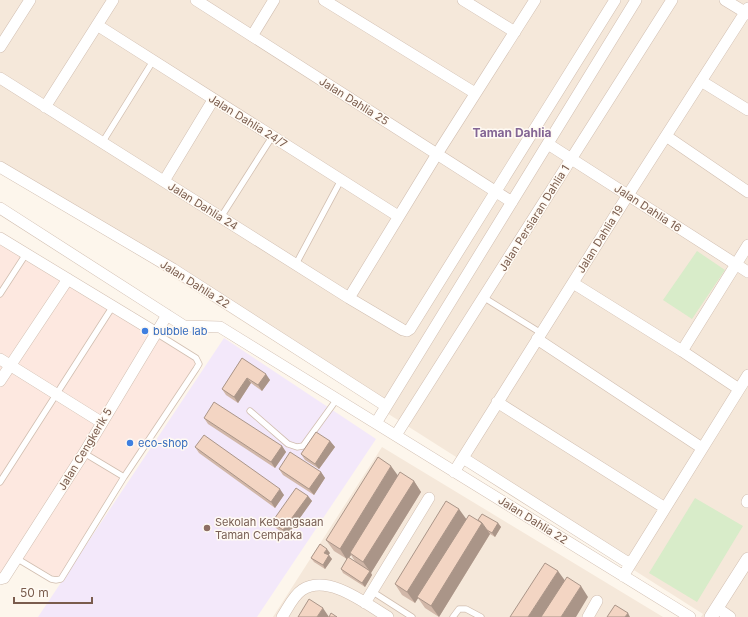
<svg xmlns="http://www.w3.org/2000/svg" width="748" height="617" font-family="Inter,sans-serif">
<rect width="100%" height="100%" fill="#fdf6ec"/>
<path fill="#f5e8da" d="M0,0H748V617H701L703,614L0,167Z
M382,447L663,617H273Z"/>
<path fill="#fde8e0" d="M0,242L194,360L196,364L194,369L118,481L59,577L57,578L14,554L0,575Z"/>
<path fill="#f3e8fa" d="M224,338L376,439L257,617H38Z"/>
<path fill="#d8ecc9" d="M697,251L725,270L692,319L663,300Z
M695,498L743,526L697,602L649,573Z"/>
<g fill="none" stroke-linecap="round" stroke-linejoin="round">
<g stroke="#d1beb0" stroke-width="7">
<path id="service" d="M102,143L153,61
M221,217L272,137
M296,264L341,180
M0,294L26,254
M483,297L541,333
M250,411L288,444L297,447L303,446L337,399
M84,453L124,477
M0,482L113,306
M16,558L51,579L56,580L61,579L124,477L196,369L199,364L196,358L156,333
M373,592L412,617
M453,617L459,609H466L481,617"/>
</g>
<g stroke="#d1beb0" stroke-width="12">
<path id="minor" d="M196,0L512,202
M324,0L475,93
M463,0L515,32
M725,0L748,14
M97,25L398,216
M252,36L274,0
M0,47L30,0
M0,78L349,298L403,330L407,331L410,329L615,0
M701,81L748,110
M45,107L113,0
M666,136L748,192
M548,144L748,272
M0,167L173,269L386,406
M164,181L213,100
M0,208L184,326L220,327L690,617
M0,238L155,332
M573,283L682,351L739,389
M349,298L437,154L535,0
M537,339L702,448
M682,351L748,245
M0,359L101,422
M0,381L68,279
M497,402L665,508
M376,423L636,0
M396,435L672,0
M463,458L630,564
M454,472L628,195L748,8
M747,502L748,500
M623,576L748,375
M0,579L4,578L84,453L167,315
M365,603L429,498
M717,608L730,617
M282,617C288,608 293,596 302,590C328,573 366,604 388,617
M588,617L597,601"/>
</g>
<g stroke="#d1beb0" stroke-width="14">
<path id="tertiary" d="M711,617L748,559"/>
</g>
<use href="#service" stroke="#fff" stroke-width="5.5"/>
<use href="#minor" stroke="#fff" stroke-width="11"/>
<use href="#tertiary" stroke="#fff" stroke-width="13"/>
</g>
<path fill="#d1b7a8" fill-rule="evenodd" d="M242,358L270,380L262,391L251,383L238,403L226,395L222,389Z
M204,418L282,446L286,452L275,468L208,424Z
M330,441L335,447L319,469L305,460L301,454Z
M195,447L284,495L275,508L199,453Z
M279,469L321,472L325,478L314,495L283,475Z
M398,475L414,481L421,492L371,573L372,575L365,587L343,573L341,569L347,559L334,551L326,540ZM351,555L356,563L349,558Z
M308,496L312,501L287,536L276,528L272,522Z
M466,519L498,523L501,527L495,537L490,534L439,617L425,608L418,598L415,603L402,595L395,584Z
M330,553L328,555L332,559L325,569L314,562L311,558Z"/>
<path fill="#aa9588" d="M266,374L270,380L262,391L258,385Z
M247,378L251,383L238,403L234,397Z
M330,441L335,447L319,469L315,464Z
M282,446L286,452L275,468L271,462Z
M391,466L399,477L350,553L351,555L347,560L340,549Z
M321,472L325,478L314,495L309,489Z
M414,481L421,492L371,573L363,562Z
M280,489L284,495L275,508L271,502Z
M308,496L312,501L287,536L283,530Z
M459,509L467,520L415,603L407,592Z
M482,523L490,534L439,617L431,606Z
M498,523L501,527L495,537L492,533Z
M327,549L330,553L327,557L324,553Z
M329,555L332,559L325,569L323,565Z
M370,571L372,575L365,587L362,583Z
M558,571L566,582L543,617H528Z
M581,586L588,597L576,617H561Z
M323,608L329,617H317Z
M628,613L630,617H625Z"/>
<path fill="#f3d5c3" stroke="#aa9588" d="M242,358L266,374L258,385L247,378L234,397L222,389Z
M214,402L282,446L271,462L204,418Z
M316,432L330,441L315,464L301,454Z
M204,435L280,489L271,502L195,447Z
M290,452L321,472L309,489L279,469Z
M378,457L391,466L340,549L326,540Z
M400,472L414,481L363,562L350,553Z
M296,488L308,496L283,530L272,522Z
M446,501L459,509L407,592L395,584Z
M482,514L498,523L492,533L487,530L482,523L478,520Z
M469,515L482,523L431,606L417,597Z
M320,544L327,549L324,553L329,555L323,565L311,558Z
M348,557L370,571L362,583L341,569Z
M545,563L558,571L528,617H510Z
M567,577L581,586L561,617H541Z
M309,599L323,608L317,617H298Z
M615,605L628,613L625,617H607Z
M331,613L337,617H329Z"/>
<g fill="#3f7fe0" stroke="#fffaf3" stroke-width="1.5">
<circle cx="145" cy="331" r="4"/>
<circle cx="130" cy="443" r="4"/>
</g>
<circle fill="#8d6e63" stroke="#fffaf3" stroke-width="1.5" cx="207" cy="528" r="4"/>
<g text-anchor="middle" stroke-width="3" stroke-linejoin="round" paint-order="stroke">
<g font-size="11" fill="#7a5c4d" stroke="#fffaf3">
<text transform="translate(354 101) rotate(32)" y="4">Jalan Dahlia 25</text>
<text transform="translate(248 121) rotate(32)" y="4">Jalan Dahlia 24/7</text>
<text transform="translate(203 206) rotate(32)" y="4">Jalan Dahlia 24</text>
<text transform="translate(648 208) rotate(33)" y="4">Jalan Dahlia 16</text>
<text transform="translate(534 218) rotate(-58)" y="4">Jalan Persiaran Dahlia 1</text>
<text transform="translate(600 239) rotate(-58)" y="4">Jalan Dahlia 19</text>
<text transform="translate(195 284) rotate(32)" y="4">Jalan Dahlia 22</text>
<text transform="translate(85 449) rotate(-59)" y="4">Jalan Cengkerik 5</text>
<text transform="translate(533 520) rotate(32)" y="4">Jalan Dahlia 22</text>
</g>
<g font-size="11" fill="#366cbe" stroke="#fffaf3" text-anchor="start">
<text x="153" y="335">bubble lab</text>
<text x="138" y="447">eco-shop</text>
</g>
<g font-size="11" fill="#785e54" stroke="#fffaf3" text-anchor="start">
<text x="215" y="526">Sekolah Kebangsaan<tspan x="215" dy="13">Taman Cempaka</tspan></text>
</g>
<g font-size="12" font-weight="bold" fill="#846695" stroke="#fffaf3">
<text x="512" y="137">Taman Dahlia</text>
</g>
</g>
<path d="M14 597v6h78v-6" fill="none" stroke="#7a5c4d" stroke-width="2"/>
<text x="20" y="597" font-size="12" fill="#7a5c4d" stroke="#fffaf3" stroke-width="3" paint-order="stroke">50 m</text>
</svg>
